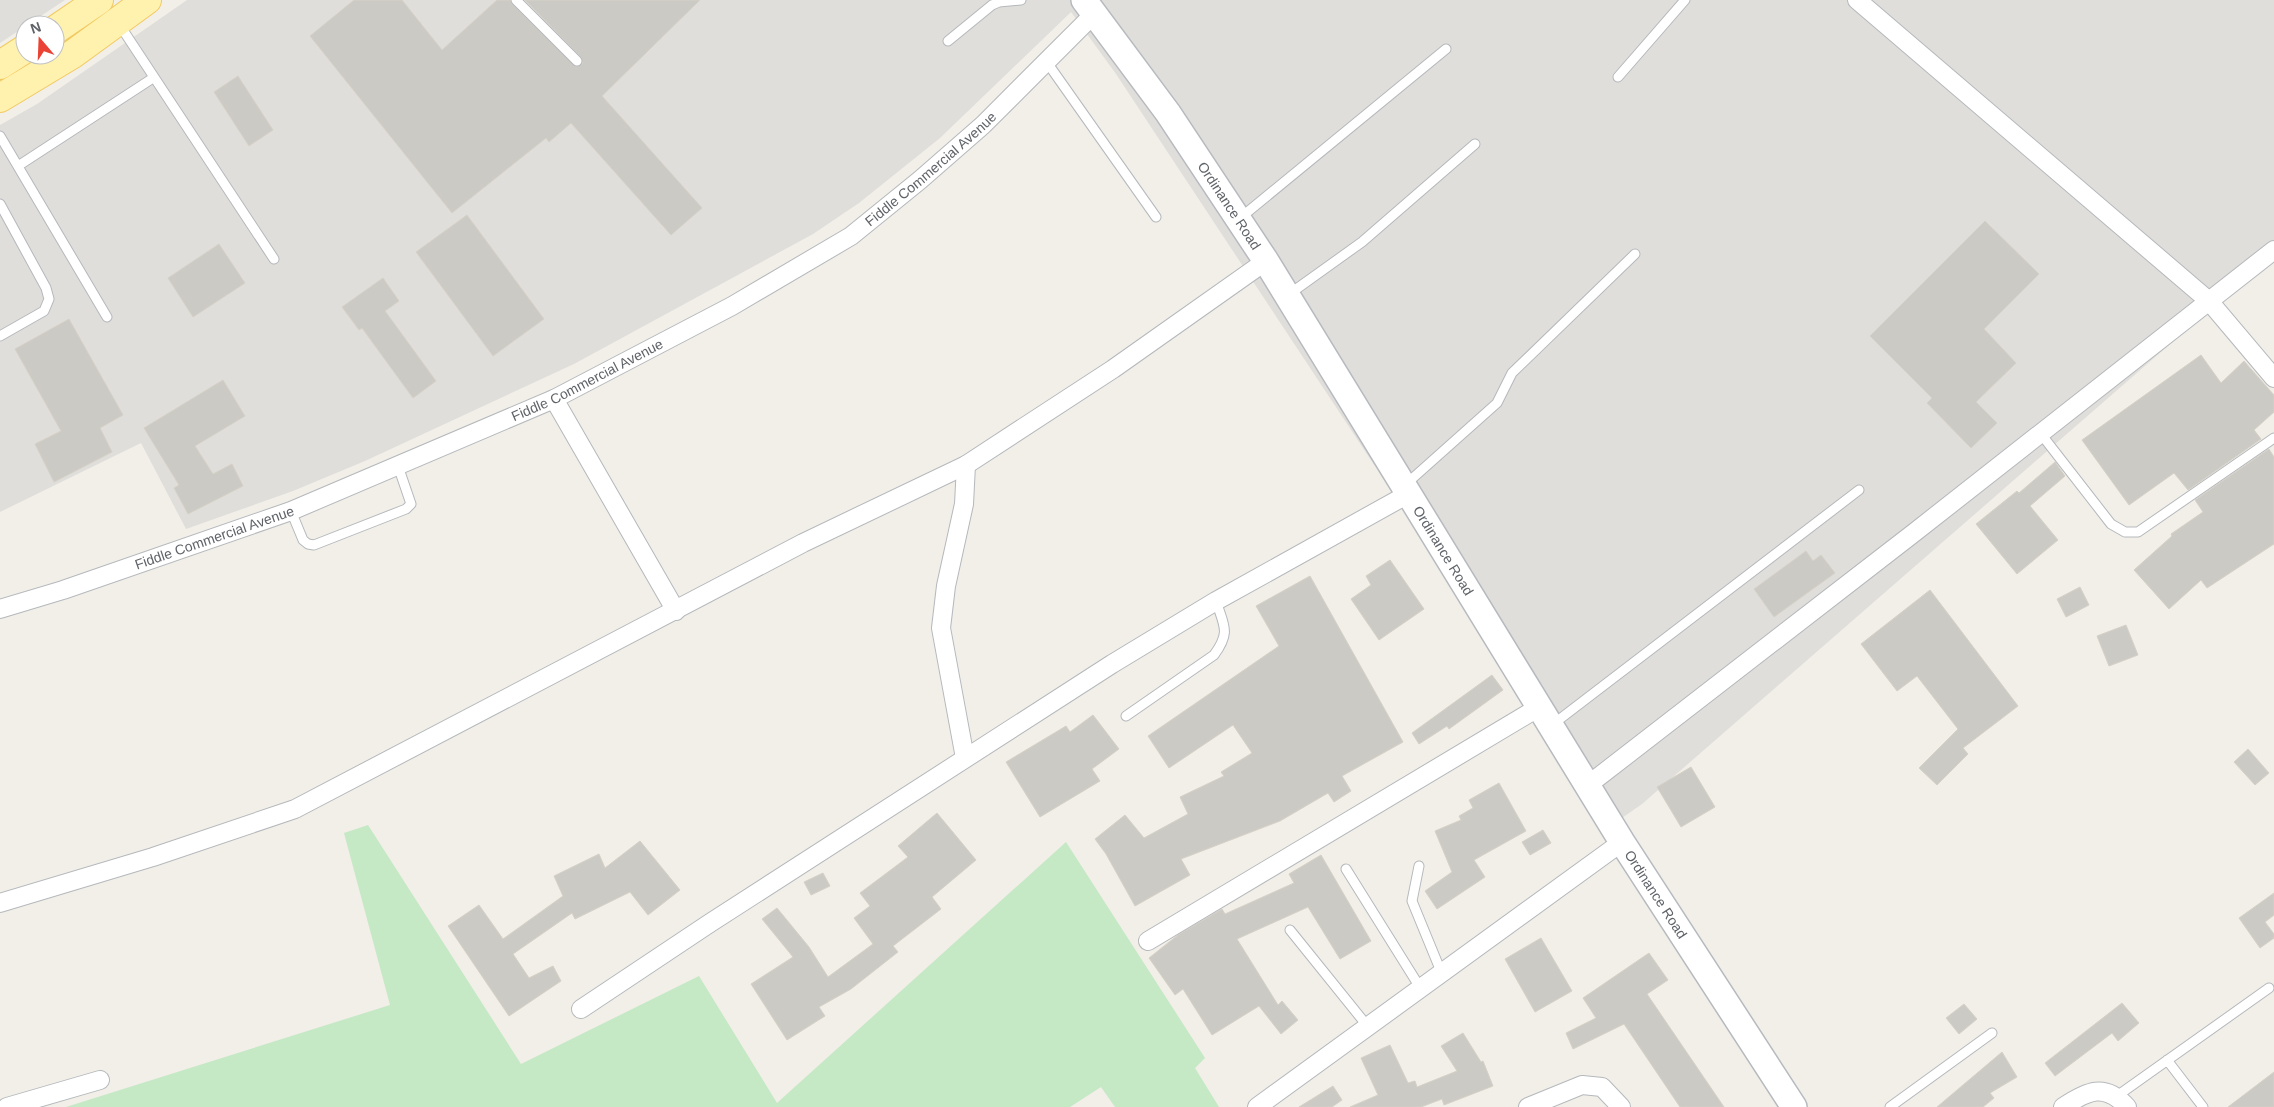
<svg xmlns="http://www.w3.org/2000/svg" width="2274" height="1107" font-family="Arial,sans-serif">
<rect width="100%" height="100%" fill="#f1efe8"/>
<path fill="#e0deda" d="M0,0H65L0,43Z
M187,0H2274V258L2223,298L1642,804L1612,825L1116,74L1071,12L940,138L859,203L813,234L574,364L477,409L365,461L293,491L186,529L141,443L0,512V125L37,104Z"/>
<path fill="#c5e8c5" d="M368,825L521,1064L699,976L777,1103L1066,842L1205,1058L1195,1068L1219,1107H1115L1101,1087L1070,1107H66L390,1005L344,833Z"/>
<path fill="#cccac5" stroke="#d6d1c6" d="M354,0H402L442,50L497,0H510L512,4L576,67L583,63L581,57L525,0H700L602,96L702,208L671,235L571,123L549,142L546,138L452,213L310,36Z
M238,76L273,130L249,146L214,92Z
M467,215L544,319L493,356L416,252Z
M1985,221L2039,274L1984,329L2016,363L1976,402L1997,423L1971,448L1927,403L1932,398L1870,336Z
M219,244L245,283L193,317L168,278Z
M383,278L399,301L385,311L436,381L413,398L362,328L359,330L342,307Z
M69,319L123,415L100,428L112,452L54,482L35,444L61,431L15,349Z
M2201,355L2221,383L2244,361L2274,395V412L2254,430L2261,439L2188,490L2174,473L2129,505L2082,440Z
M223,380L245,416L195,446L213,474L232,464L243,486L188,514L174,488L179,485L144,428Z
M2269,449L2274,457V544L2207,588L2201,580L2169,609L2134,570L2172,536L2171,534L2203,512L2195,500Z
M2055,462L2065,476L2030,506L2058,540L2017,574L1976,524L2017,491L2019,493Z
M1806,551L1813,561L1821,555L1835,573L1774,617L1754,589Z
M1390,560L1424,609L1379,640L1351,599L1371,585L1366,576Z
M1310,576L1403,742L1342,776L1351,791L1334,802L1328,793L1280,821L1181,859L1190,875L1135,906L1106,854L1095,839L1125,815L1144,838L1188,814L1180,797L1224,776L1221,772L1252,753L1233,725L1169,768L1148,736L1279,646L1256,606Z
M2080,587L2089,605L2066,617L2057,599Z
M1930,590L2018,706L1963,748L1968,754L1937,785L1919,768L1958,729L1917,676L1897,691L1861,644Z
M2126,625L2138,655L2109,666L2097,636Z
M1492,675L1503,690L1449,729L1447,726L1419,744L1412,733Z
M1093,715L1119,749L1092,769L1100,781L1040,817L1006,762L1066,726L1070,732Z
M2248,749L2269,773L2255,785L2234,762Z
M1691,767L1715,807L1681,827L1657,787Z
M1499,783L1526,831L1474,860L1485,877L1437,909L1425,891L1452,872L1435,831L1461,820L1459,816L1473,808L1469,800Z
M937,813L976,860L932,897L941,909L893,946L898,952L851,989L819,1007L825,1016L787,1040L751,984L793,957L762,919L777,908L809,947L828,977L873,944L854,918L870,906L860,893L908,857L898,846Z
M1543,830L1551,843L1530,855L1522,842Z
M640,841L680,890L648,915L630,892L575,919L572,913L513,954L529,978L553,966L561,981L509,1016L448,926L479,905L503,939L563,896L554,876L599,854L605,868Z
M1321,855L1371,941L1340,959L1308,907L1237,939L1278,1005L1282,1001L1298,1020L1281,1034L1259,1006L1212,1035L1183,989L1175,995L1149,958L1178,935L1222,909L1225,914L1294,883L1289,874Z
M823,873L830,886L811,895L804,882Z
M2274,893V915L2265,922L2274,934V938L2260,948L2239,918Z
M1541,938L1572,991L1535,1012L1505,959Z
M1649,953L1668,980L1647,994L1724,1107H1680L1624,1024L1573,1049L1566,1033L1596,1018L1583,998Z
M2122,1003L2139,1023L2118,1041L2112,1033L2055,1076L2045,1063Z
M1964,1004L1977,1019L1959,1034L1946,1018Z
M1463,1033L1481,1062L1483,1061L1493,1086L1444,1105L1442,1099L1421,1107H1350L1378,1095L1361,1058L1390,1045L1408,1083L1415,1081L1417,1087L1457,1071L1441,1046Z
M2002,1052L2017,1077L1990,1093L1994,1098L1983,1107H1937Z
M2274,1072V1107H2228Z
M1333,1086L1342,1100L1332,1107H1299Z"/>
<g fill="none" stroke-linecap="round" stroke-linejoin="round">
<g stroke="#b5b8bc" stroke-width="11">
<path id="lane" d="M516,0L577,61
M119,24L274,259
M948,41L992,5L999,2L1021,0
M1046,61L1156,217
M1618,77L1685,0
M0,136L107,317
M18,166L153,78
M0,204L46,288L49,299L44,311L0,336
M1239,219L1446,49
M1288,295L1362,242L1475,144
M2041,434L2111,524L2125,532H2138L2274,438
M1405,485L1497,403L1512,373L1635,254
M291,511L303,540L308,544L314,545L406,509L411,504L398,466
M1126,716L1214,655C1231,632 1224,626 1216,601
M1552,725L1859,490
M1419,866L1412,901L1442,974
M1346,869L1421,989
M1290,930L1369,1028
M2167,1060L2203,1107
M2117,1096L2269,988
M1890,1107L1992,1033"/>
</g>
<g stroke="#b5b8bc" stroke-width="20">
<g id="street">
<path d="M1857,0L2209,301L2274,378"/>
<path d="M554,399L676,611"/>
<path id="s1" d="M0,609L63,590L291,511L554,399L732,306L851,236L920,180L983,125L1094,14"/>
<path d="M965,758L941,628L946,586L964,504L966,465"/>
<path d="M1588,785L1915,532L2274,250"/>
<path d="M0,903L153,857L295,809L803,543L966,465L1113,369L1266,261"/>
<path d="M1148,941L1541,706"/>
<path d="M581,1009L710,923L1112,664L1216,601L1410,493"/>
<path d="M7,1107L100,1080"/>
<path d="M1257,1107L1622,842"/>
<path d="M1528,1107L1582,1085L1602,1087L1621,1107"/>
<path d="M2063,1107C2087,1091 2105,1082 2127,1107"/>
</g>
</g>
<g stroke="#b6babf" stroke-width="28">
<g id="secondary">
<path id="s2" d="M1084,0L1168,113L1266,261L1622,842L1794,1107"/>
</g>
</g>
<g stroke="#f2c960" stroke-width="30">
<path id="primary" d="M55,30L99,0
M0,65L25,49
M0,98L73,54L147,0"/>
</g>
<use href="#lane" stroke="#fff" stroke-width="9"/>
<use href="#street" stroke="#fff" stroke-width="18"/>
<use href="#secondary" stroke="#fff" stroke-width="25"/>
<use href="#primary" stroke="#fff2af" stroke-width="28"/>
</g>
<g text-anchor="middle" stroke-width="5" stroke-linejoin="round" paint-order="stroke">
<g font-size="14" fill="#5f6368" stroke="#fff">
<text dy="5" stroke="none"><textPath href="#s1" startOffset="1036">Fiddle Commercial Avenue</textPath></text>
<text dy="5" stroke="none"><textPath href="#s2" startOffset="252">Ordinance Road</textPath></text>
<text dy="5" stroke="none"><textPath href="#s1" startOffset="631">Fiddle Commercial Avenue</textPath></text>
<text dy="5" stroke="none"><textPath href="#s1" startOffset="226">Fiddle Commercial Avenue</textPath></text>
<text dy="5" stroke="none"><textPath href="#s2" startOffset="658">Ordinance Road</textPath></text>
<text dy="5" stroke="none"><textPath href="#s2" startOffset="1062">Ordinance Road</textPath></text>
</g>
</g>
<g transform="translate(40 40) rotate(341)"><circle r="24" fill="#ffffff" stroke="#bfc1c3"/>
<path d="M0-4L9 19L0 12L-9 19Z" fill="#ea4335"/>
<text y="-8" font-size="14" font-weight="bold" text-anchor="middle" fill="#5f6368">N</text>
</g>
</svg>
